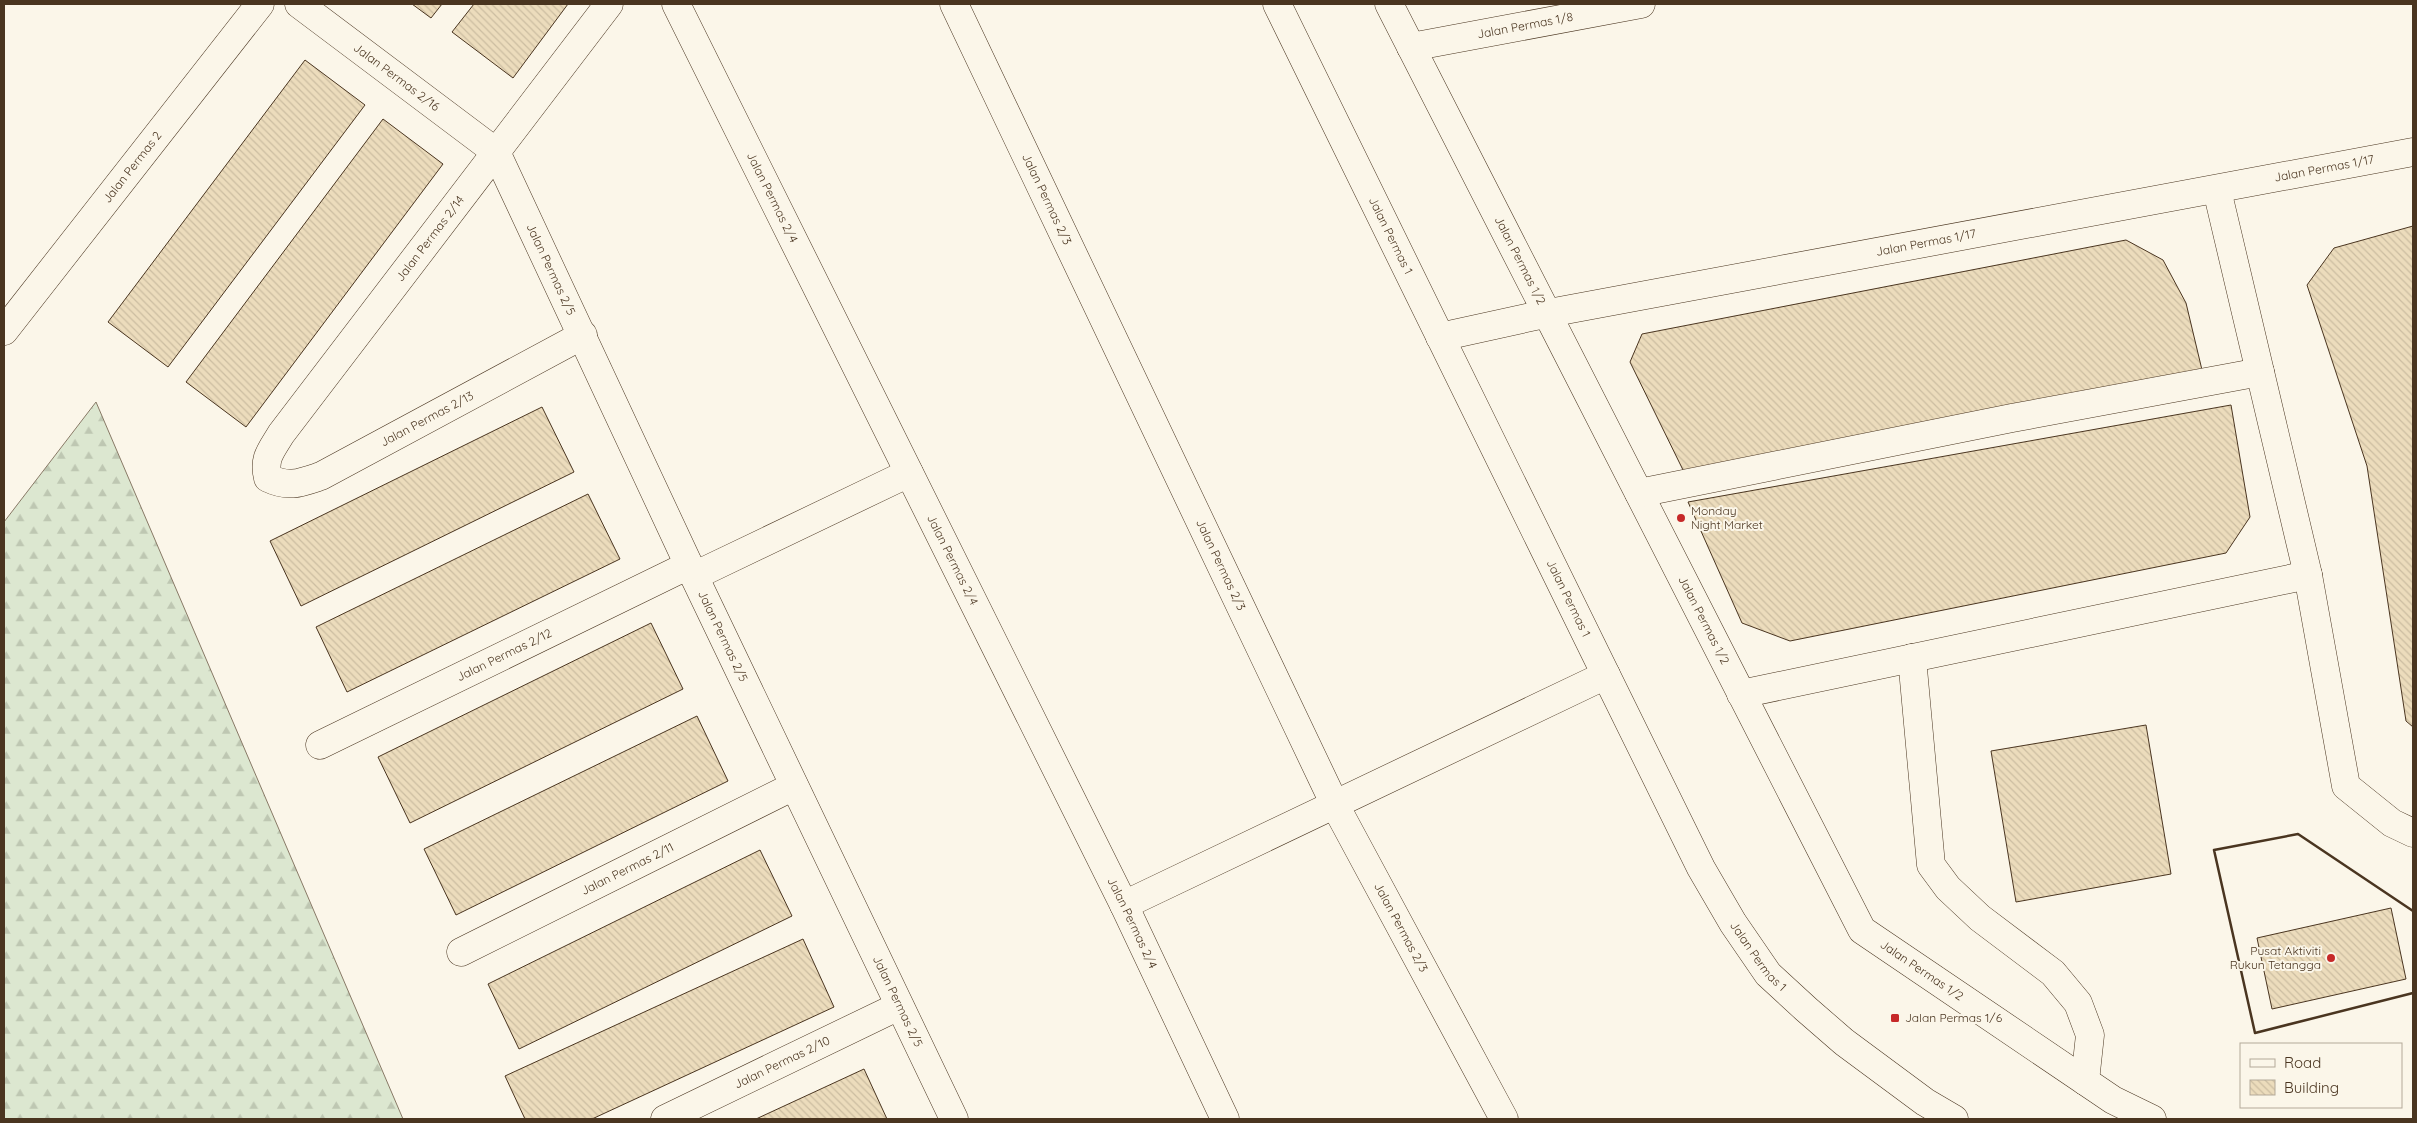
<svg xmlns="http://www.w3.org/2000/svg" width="2417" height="1123" font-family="Quicksand,sans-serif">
<defs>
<pattern id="forest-firs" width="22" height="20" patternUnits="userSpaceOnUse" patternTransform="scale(1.25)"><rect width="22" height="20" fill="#dce7d0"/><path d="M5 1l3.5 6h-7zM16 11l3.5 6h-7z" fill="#bec7b2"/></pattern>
<pattern id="building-back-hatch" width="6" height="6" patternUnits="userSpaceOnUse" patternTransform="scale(1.25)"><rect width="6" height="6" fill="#ecdcbc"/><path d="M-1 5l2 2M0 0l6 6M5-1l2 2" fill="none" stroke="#ccbda1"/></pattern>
</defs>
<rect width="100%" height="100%" fill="#fbf6e9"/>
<path fill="url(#forest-firs)" stroke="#887966" d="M96,402L403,1119H4V522Z"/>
<path fill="url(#building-back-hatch)" stroke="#4a3520" d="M412,4H442L431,18Z
M474,4H568L513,78L452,32Z
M305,60L365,105L168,367L108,322Z
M383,119L443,164L246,427L186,382Z
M2413,226V727L2406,721L2367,466L2307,285L2334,248Z
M2126,240L2163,260L2186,303L2202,370L1684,472L1630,362L1642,334Z
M2231,405L2250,517L2226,553L1790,641L1742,623L1688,502Z
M542,407L574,472L301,606L270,541Z
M588,494L620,559L347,692L316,627Z
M651,623L683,689L410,823L378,757Z
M697,716L728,781L456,915L424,849Z
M2146,725L2171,874L2016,902L1991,751Z
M760,850L792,916L519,1049L488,984Z
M2391,908L2406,979L2272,1009L2257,938Z
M803,939L834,1007L592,1119H525L505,1076Z
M864,1069L887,1119H756Z"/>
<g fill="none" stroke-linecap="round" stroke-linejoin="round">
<g stroke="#4a3520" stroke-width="29">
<g id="minor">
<path id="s1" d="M299,4L496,152L694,576L954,1119"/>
<path id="s2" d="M676,4L1124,905L1225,1119"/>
<path id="s3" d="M954,4L1335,805L1504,1119"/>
<path id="s4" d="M1277,4L1606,675L1701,868L1733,923L1768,974L1806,1009L1844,1042L1925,1102L1954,1119"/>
<path id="s5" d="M1389,4L1862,930L2113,1100L2152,1119"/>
<path id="s6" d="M1411,47L1641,4"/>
<path d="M2217,190L2308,575L2346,786L2392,823L2413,833"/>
<path id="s7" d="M4,331L260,4"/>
<path id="s8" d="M583,335L321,476C300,483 289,488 268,478C263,458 271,451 281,434L609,4"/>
<path id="s9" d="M1440,337L1549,313L2413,152"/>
<path d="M1639,493L2012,418L2260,372"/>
<path d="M694,576L909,473"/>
<path d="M1912,658L1931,865L1948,888L1980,918L2053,973L2078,1003L2090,1035L2085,1081"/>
<path d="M1741,694L2308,575"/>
<path id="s10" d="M320,745L689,565"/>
<path d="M1124,905L1606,675"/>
<path id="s11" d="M461,952L794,786"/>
<path id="s12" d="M665,1119L899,1006"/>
</g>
</g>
<use href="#minor" stroke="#fbf6e9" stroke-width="28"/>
<path stroke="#4a3520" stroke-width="2.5" d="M2413,911L2298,834L2214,850L2255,1033L2413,993"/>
</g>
<g fill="#c62828" stroke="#fbf6e9" stroke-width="2">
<circle cx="1681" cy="518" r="5"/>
<circle cx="2331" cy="958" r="5"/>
<rect x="1890" y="1013" width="10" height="10" rx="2.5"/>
</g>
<g text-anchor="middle" stroke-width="4" stroke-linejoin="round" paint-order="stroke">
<g font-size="12" fill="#4a3520" stroke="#fbf6e9">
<text dy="4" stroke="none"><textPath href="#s6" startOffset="116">Jalan Permas 1/8</textPath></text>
<text dy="4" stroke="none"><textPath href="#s1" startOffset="122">Jalan Permas 2/16</textPath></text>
<text dy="4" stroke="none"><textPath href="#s7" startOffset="208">Jalan Permas 2</textPath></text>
<text dy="4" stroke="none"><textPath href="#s9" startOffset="900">Jalan Permas 1/17</textPath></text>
<text dy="4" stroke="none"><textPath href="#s2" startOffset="216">Jalan Permas 2/4</textPath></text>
<text dy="4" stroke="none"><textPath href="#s3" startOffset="216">Jalan Permas 2/3</textPath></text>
<text dy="4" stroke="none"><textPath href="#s4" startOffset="258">Jalan Permas 1</textPath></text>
<text dy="4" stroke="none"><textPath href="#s8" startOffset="646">Jalan Permas 2/14</textPath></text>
<text dy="4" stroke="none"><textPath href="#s9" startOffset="495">Jalan Permas 1/17</textPath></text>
<text dy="4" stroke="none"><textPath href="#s5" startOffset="288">Jalan Permas 1/2</textPath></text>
<text dy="4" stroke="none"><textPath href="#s1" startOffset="376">Jalan Permas 2/5</textPath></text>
<text transform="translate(427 419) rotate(-28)" y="4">Jalan Permas 2/13</text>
<text dy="4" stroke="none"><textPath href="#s2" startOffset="621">Jalan Permas 2/4</textPath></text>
<text dy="4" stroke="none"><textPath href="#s3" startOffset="621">Jalan Permas 2/3</textPath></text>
<text dy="4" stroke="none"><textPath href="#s4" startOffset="662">Jalan Permas 1</textPath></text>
<text dy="4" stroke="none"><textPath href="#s5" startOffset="692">Jalan Permas 1/2</textPath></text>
<text dy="4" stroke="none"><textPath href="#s1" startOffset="781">Jalan Permas 2/5</textPath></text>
<text dy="4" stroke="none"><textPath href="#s10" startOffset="205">Jalan Permas 2/12</textPath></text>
<text dy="4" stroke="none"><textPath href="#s11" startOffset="186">Jalan Permas 2/11</textPath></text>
<text dy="4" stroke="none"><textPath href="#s2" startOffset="1026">Jalan Permas 2/4</textPath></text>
<text dy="4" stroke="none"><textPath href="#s3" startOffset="1026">Jalan Permas 2/3</textPath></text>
<text dy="4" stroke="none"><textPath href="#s4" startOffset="1068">Jalan Permas 1</textPath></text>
<text dy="4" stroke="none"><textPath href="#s5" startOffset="1112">Jalan Permas 1/2</textPath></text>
<text dy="4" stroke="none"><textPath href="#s1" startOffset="1186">Jalan Permas 2/5</textPath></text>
<text dy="4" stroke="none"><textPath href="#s12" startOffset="130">Jalan Permas 2/10</textPath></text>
</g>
<g font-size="12" fill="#4a3520" stroke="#fbf6e9" text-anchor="start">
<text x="1691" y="515">Monday<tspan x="1691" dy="14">Night Market</tspan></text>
<text x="2321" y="955" text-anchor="end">Pusat Aktiviti<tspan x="2321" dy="14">Rukun Tetangga</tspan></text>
<text x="1905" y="1022">Jalan Permas 1/6</text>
</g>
</g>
<rect width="2417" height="1123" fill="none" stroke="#4a3520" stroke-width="10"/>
<rect x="2240" y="1043" width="162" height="65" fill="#fbf6e9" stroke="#b4a999"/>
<rect x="2250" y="1059" width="25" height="8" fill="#fbf6e9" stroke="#b4a999"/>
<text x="2284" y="1068" font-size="15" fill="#4a3520">Road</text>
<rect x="2250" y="1080" width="25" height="15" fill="url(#building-back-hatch)" stroke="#b4a999"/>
<text x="2284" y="1093" font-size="15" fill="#4a3520">Building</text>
</svg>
